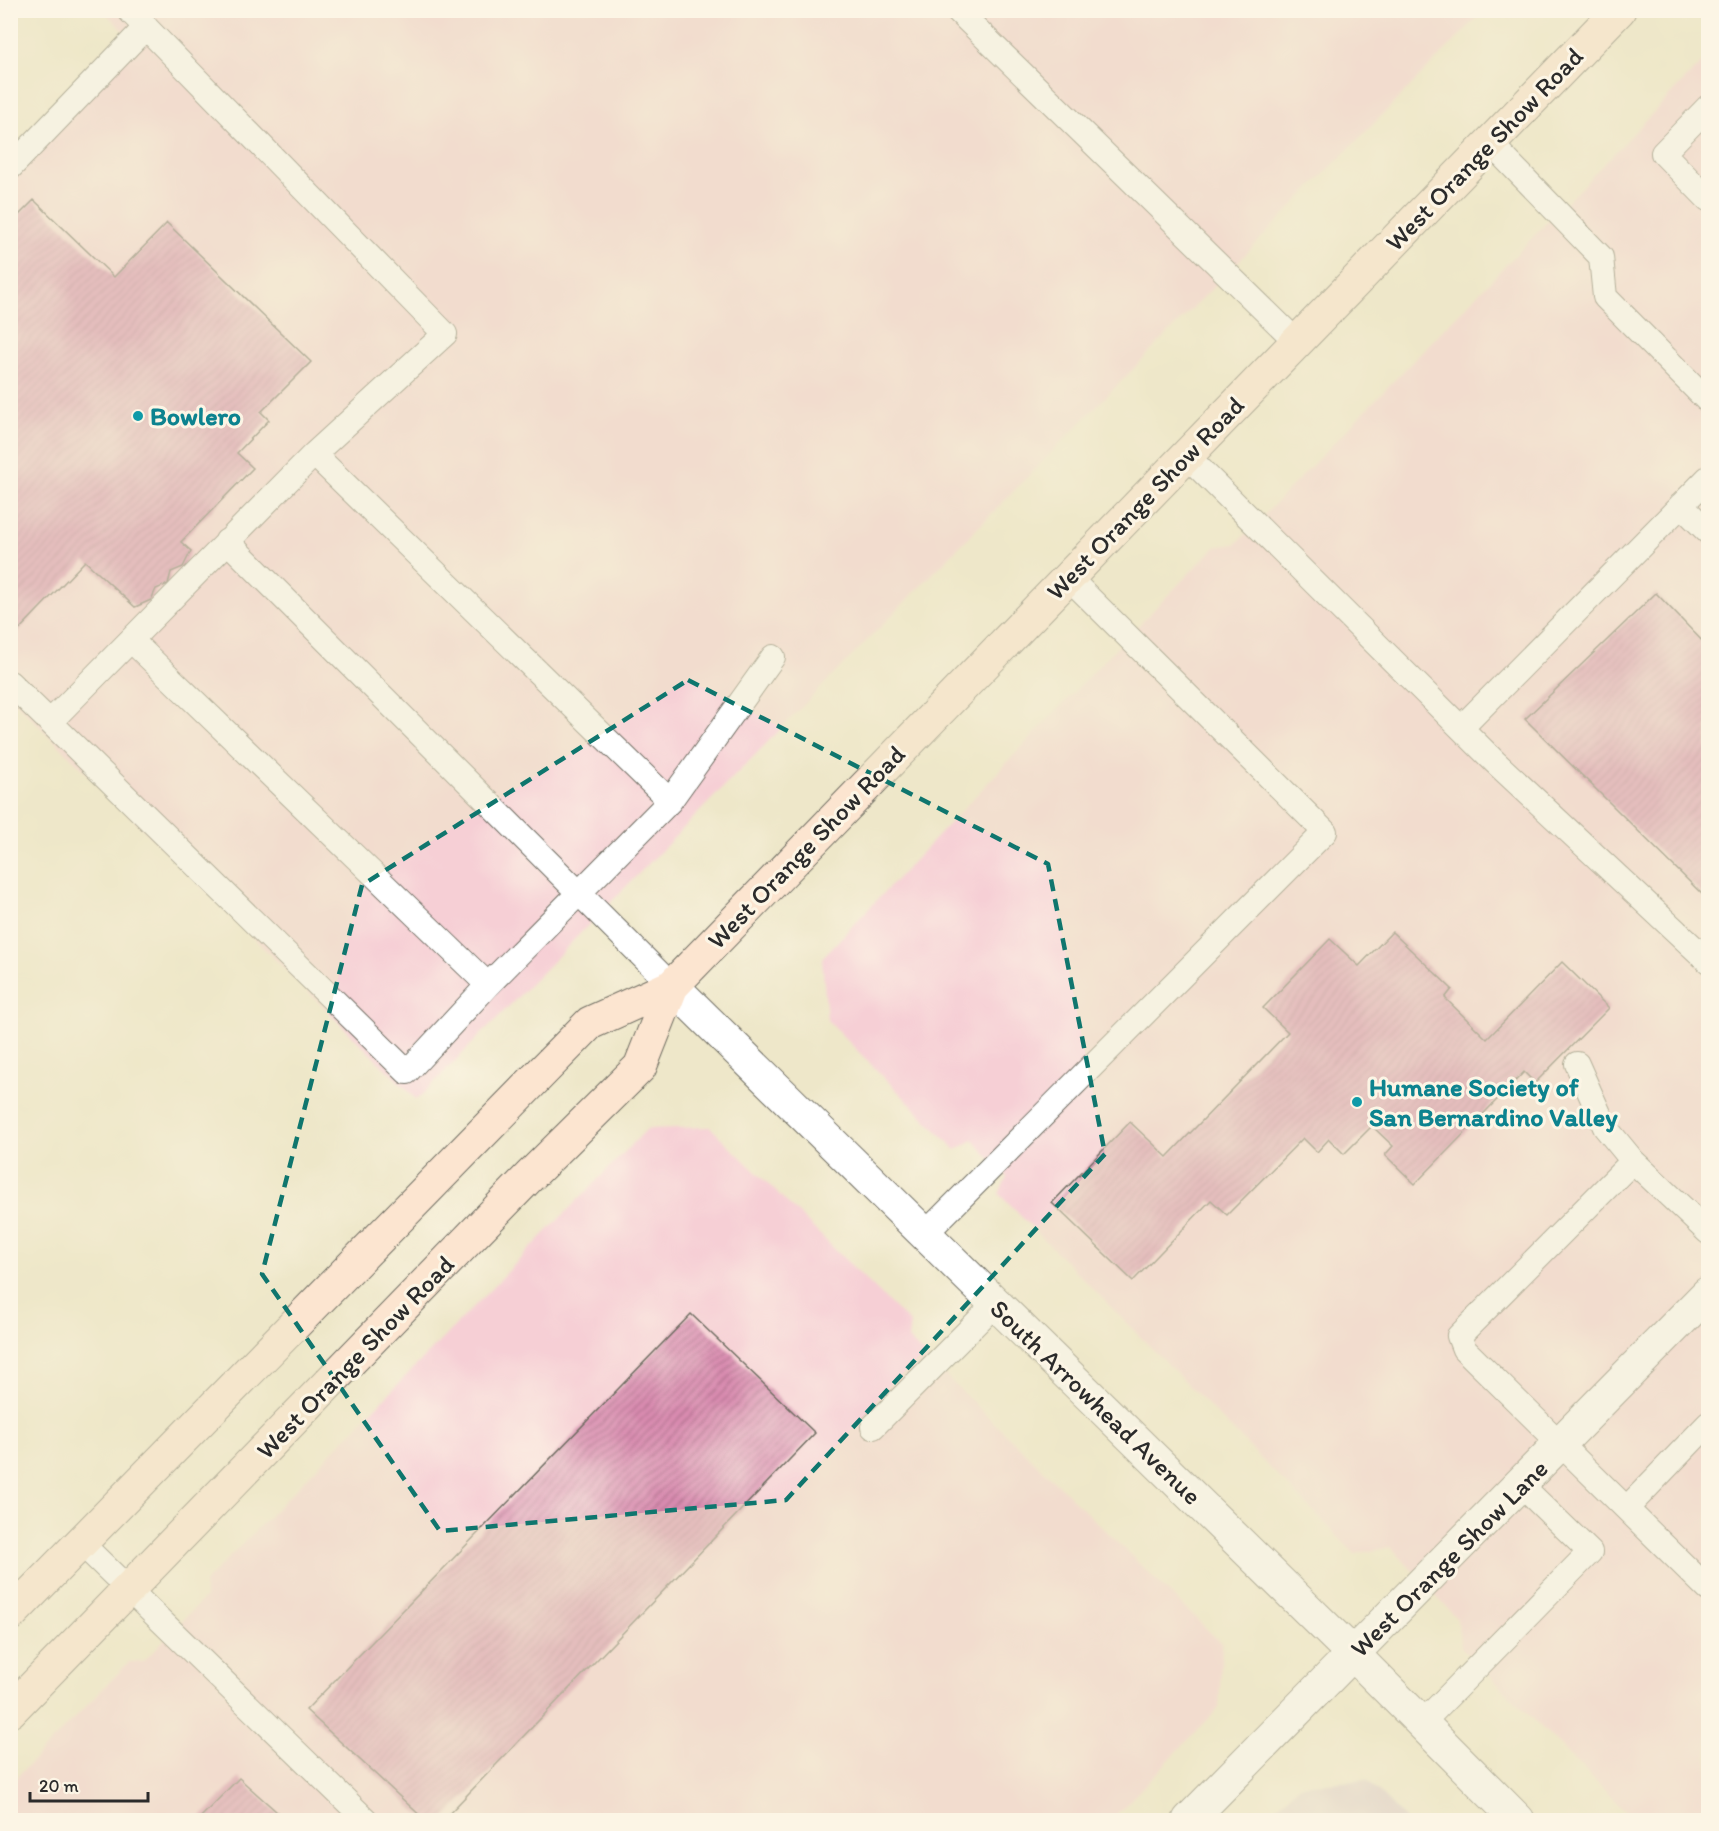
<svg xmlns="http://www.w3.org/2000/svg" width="1719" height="1831" font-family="Itim,sans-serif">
<defs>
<pattern id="building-hatch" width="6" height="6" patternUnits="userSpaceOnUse" patternTransform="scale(1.5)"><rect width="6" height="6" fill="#d98bb0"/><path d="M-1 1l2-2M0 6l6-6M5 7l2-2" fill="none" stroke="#b0728f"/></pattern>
</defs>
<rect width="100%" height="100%" fill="#fcf5e5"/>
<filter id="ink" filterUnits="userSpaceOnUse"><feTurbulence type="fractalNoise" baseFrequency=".0167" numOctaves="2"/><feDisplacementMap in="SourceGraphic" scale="12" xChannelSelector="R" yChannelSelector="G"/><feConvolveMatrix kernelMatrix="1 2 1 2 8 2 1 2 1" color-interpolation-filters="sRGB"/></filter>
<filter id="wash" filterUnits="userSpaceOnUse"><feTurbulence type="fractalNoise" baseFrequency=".008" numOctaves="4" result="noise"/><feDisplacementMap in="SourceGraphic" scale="24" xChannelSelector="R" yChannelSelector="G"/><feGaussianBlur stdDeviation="1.35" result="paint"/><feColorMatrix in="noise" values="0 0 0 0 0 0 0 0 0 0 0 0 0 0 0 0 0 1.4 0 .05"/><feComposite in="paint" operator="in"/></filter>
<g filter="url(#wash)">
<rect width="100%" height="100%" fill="#eee7c9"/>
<path fill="#f6cfd5" d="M104,11H1484L417,1100L11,698L10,163L130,38Z
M1708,56V1820H1634L1461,1647L1457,1619L1391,1547L1355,1554L999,1194L1007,1177L973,1140L956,1150L827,1020L822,958L1090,675L1215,547L1236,544Z
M710,1127L910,1323L908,1339L1222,1644L1219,1708L1111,1820H11L10,1784L129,1662H143L205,1597L204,1583L647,1129Z"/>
<path fill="#d1bdc8" d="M1367,1780L1406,1820H1264L1299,1785Z"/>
<g id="blocks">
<path fill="url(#building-hatch)" d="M34,200L114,277L167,223L311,362L261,412L269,420L237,453L253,468L181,542L191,551L183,567L171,572L168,584L156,589L151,600L135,607L85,561L13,636L10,634V224Z
M1656,593L1708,647V900L1525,719Z
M1392,932L1452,989L1445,998L1487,1039L1562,962L1609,1008L1535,1083L1524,1072L1415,1184L1385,1155L1393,1146L1372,1126L1344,1154L1329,1139L1317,1152L1303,1138L1227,1215L1211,1200L1133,1281L1052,1203L1130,1122L1167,1157L1288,1032L1263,1008L1330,939L1359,966Z
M691,1314L815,1433L443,1820H425L306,1710Z
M239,1778L286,1820H198Z"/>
</g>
</g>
<g filter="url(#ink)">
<use href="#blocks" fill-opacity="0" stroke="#6f6d62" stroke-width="1.5"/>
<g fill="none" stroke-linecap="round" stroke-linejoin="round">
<g stroke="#6f6d62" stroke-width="26">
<path id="service" d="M129,10L445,334L314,454L50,722L407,1072L488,985L670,801L773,657
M957,10L1297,342
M1708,107L1663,153L1708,199
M1490,143L1601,257L1605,297L1708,401
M10,168L146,27
M314,454L670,801
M1187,456L1495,762L1708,961
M1681,505L1708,532
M227,541L672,986
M132,641L488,985
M10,683L50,722
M1461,728L1708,478
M1577,1064L1605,1127L1633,1161L1708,1232
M1633,1161L1459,1336L1464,1349L1708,1589
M925,1234L1325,832L1068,577
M873,1427L996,1303
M1627,1508L1708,1424
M81,1543L366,1820
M1422,1723L1590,1552L1521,1485"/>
</g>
<g stroke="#6f6d62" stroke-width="35">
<path id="minor" d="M1189,1820L1708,1293"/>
</g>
<g stroke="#6f6d62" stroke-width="35">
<path id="tertiary" d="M672,986L1354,1655L1518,1820"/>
</g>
<g stroke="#6f6d62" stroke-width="35">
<path id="secondary" d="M10,1615L590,1023L672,986L1619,10
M10,1711L530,1176L640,1067L672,986"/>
</g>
<use href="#service" stroke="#fff" stroke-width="24"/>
<use href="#minor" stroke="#fff" stroke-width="33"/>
<use href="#tertiary" stroke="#fff" stroke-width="33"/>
<use href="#secondary" stroke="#fce5d0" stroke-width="33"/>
</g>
</g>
<path d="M0 0H1719V1831H0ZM688,680L1048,864L1105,1154L786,1500L440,1531L262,1274L362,885Z" fill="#eee7c9" fill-opacity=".55" fill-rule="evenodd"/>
<path fill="none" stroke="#0f766e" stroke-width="4.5" stroke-dasharray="12 8" stroke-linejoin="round" d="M688,680L1048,864L1105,1154L786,1500L440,1531L262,1274L362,885Z"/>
<g fill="#0f9aa8" stroke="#fcf5e5" stroke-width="2">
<circle cx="138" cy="416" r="6"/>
<circle cx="1357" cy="1102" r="6"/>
</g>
<g text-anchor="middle" stroke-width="6" stroke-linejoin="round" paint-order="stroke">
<g font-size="26" fill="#2b2b2b" stroke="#fcf5e5">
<text transform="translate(1484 149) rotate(-46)" y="9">West Orange Show Road</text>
<text transform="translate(1145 498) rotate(-46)" y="9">West Orange Show Road</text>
<text transform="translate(806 847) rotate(-46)" y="9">West Orange Show Road</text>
<text transform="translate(355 1357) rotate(-46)" y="9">West Orange Show Road</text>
<text transform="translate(1096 1402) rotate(44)" y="9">South Arrowhead Avenue</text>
<text transform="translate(1449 1558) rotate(-45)" y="9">West Orange Show Lane</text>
</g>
<g font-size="26" font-weight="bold" fill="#0d838f" stroke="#fcf5e5" text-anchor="start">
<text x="150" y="425">Bowlero</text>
<text x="1369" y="1096">Humane Society of<tspan x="1369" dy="30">San Bernardino Valley</tspan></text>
</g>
</g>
<rect width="1719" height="1831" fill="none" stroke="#fcf5e5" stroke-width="36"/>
<path d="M30 1792v9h118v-9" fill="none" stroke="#2b2b2b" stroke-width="3"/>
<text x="39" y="1792" font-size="18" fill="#2b2b2b" stroke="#fcf5e5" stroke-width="4.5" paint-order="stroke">20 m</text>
</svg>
